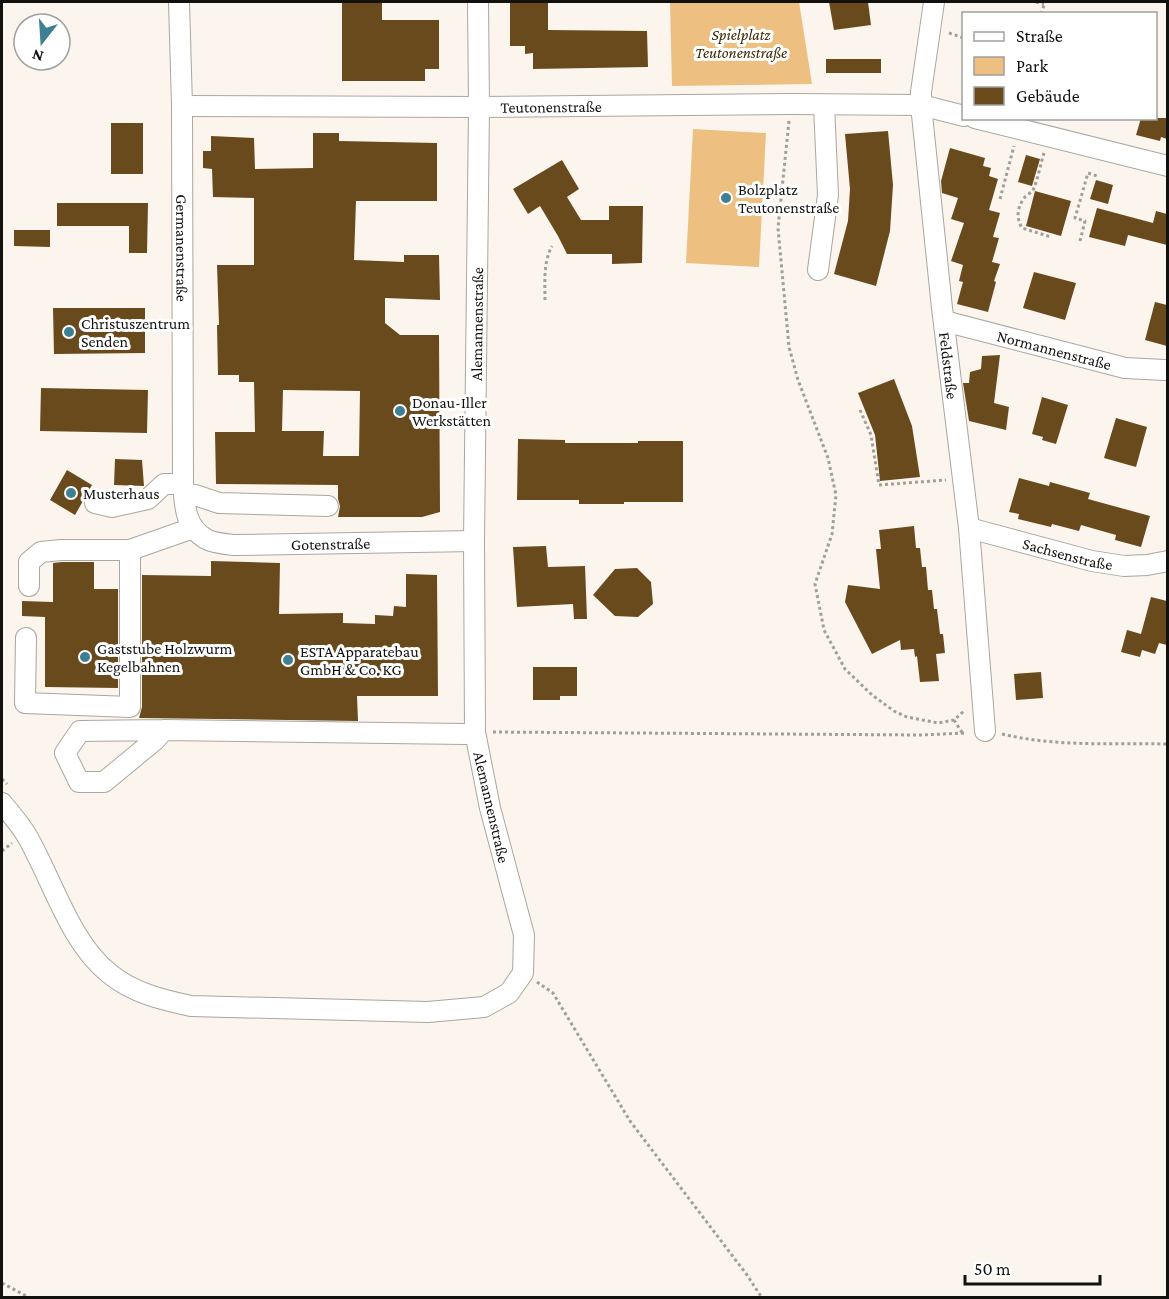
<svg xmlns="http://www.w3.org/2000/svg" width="1169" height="1299" font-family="'Crimson Pro',serif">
<rect width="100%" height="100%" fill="#fbf5ee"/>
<path fill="#edbf81" d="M670,2H799L812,84L672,86Z
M693,129L766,133L759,267L686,263Z"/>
<path fill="#694a1c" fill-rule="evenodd" d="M342,2H382V20H439V69H425V81H342Z
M510,2H548V30L647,31L648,67L533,69V53L525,54V46H510Z
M829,2H868L871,25L834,30Z
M826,59H881V73H826Z
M1141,118H1167V139L1161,137L1160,141L1136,135Z
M111,123H143V174H111Z
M888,131L893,185L890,231L876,286L834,274L848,221L850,189L845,134Z
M313,133H339V141L437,143V201H356L354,260L404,262V255H439L440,300L385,298V323L400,335H439L440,512L422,517H338L340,506L338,499V485L216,484L215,432H255L254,382H239V375H218L217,325H219L217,265H254V198L213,197L212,169L203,168V151H211V136L254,138L255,169L313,168ZM283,390L360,391L359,456H323L324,431H282Z
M950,148L985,158L983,166L991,168L989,176L998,179L989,210L1000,213L993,237L999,238L992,262L1000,264L994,281L996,282L988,312L957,304L963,282L959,281L963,265L951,261L964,223L951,219L958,198L942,193L941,181Z
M1026,155L1040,159L1032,186L1018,182Z
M562,160L579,189L567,197L581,220H609V206H643L642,263L612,264V254H567L558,236L540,206L528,214L513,189Z
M1096,180L1113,185L1108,204L1090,199Z
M1035,191L1071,201L1061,236L1026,226Z
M57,203H148L147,253H129V226H57Z
M1097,208L1153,223L1156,211L1167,214V245L1128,235L1125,246L1089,237Z
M14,230H50V247L14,246Z
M1034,272L1076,283L1065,320L1023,308Z
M1155,302L1167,305V346L1145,340Z
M53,308H145V353L54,354Z
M1000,355L994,403L1009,407L1006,430L969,421L963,383H969L970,372L981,369L982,356Z
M894,379L912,426L920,477L880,481L875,435L858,393Z
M41,388L148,390L147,433L40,431Z
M1042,397L1068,405L1056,444L1042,440L1043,437L1032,434Z
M1116,418L1147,427L1136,467L1104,458Z
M518,439L565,440V443H638V441H683V502H624V504H579V500H517Z
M115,459L142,460L144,486L114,485Z
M67,470L92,485L75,515L50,500Z
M1019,478L1049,486L1050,482L1090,493L1088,499L1150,516L1141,547L1115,540L1116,535L1081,525L1079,531L1052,524L1051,527L1018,519L1019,514L1009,512Z
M914,526L916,548H920L922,567H926L928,590H932L934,609H937L940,634H943L945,653L936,654L939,681L920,682L917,656L915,657L914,649L901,650L900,640L872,654L845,602L848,585L880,589L876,549H881L879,530Z
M546,546L548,567L585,566L587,619H574L573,604L517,607L513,547Z
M211,561L280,563L279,614L343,613V623L375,624V615L393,616L394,606L406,607V574L437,575L438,696H357L358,721L139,718L142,707V575L211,576Z
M62,562H94V589H118V688L45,687V617L22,616V601L53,602V563Z
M637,568L651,582L653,604L638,617L615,616L593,595L615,569Z
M1151,597L1167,601V645L1159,643L1155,654L1142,650L1140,657L1121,652L1127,630L1141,634Z
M533,667H577V696H560V700H533Z
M1041,672L1043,698L1016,700L1014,674Z"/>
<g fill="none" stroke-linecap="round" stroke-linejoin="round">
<g stroke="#aba69f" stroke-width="22">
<g id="minor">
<path id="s1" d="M179,2L182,106L183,484C185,505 184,526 206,539C213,543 225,544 234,545L474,541"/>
<path id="s2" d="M934,2L921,92V105L942,308L969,528L985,731"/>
<path id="s3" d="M182,106L479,107L791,104L921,105L964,116"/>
<path d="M975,118L1168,166"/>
<path d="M818,270L828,195L824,105"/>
<path id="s4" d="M944,321L1125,368L1165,370"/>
<path d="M184,494L195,495L219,503L328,506"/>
<path d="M95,503L112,507L148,499L164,484H183"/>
<path id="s5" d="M969,528L1092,561L1124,566L1147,565L1168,561"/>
<path d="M29,586V562L41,552L61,550H130"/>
<path d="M26,638L25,703L130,707V550L193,528"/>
<path d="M164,730L155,740L104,782H79L65,753L80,731L164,730L465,734L475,732"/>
<path id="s6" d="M2,803C10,813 20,824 27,836C52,879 70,943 110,974C133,993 163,1000 191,1006L428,1012L484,1007L509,993L523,973L524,935L490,808L475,732L474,541L479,107L478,2"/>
</g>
</g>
<path stroke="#a29e98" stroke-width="3" stroke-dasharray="3 3" stroke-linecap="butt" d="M1036,2L1044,4
M1041,14L1045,2
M949,33L964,38
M789,121L778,228L789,347L798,380L828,458L836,495L832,534L815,584L824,630L845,669L872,695L894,711L907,717L938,723L954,720L965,710
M1044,153C1041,162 1037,183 1033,190C1031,193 1027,195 1025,197C1017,207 1016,218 1022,228L1051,237
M1000,199L1014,146
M1080,241L1085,221L1075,218L1088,173L1097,176
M545,300C545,282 543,263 552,246
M860,410L871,435L879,485L946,480
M954,720L963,734
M493,732L920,735L966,733
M1002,734C1056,747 1112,743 1168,744
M2,779L7,784
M2,851L12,843
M537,982L553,993L630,1121L747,1275L762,1298
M2,1283L30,1298"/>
<use href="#minor" stroke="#fff" stroke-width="20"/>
</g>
<g fill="#3e8091" stroke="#fff" stroke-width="2">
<circle cx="726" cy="198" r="6"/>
<circle cx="69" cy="332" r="6"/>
<circle cx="400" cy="411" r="6"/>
<circle cx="71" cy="493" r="6"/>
<circle cx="85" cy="657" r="6"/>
<circle cx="288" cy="660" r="6"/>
</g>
<g text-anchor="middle" stroke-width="6" stroke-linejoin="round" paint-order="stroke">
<g font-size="16" font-style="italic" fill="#3e2701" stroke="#fff">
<text x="741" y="40">Spielplatz<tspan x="741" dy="18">Teutonenstraße</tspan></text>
</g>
<g font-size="16" fill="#12110e" stroke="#fff">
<text dy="6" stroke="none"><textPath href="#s3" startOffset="369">Teutonenstraße</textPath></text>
<text dy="6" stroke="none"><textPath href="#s1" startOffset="246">Germanenstraße</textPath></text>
<text dy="6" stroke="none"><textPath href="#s6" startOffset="1293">Alemannenstraße</textPath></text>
<text dy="6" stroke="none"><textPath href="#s4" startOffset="114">Normannenstraße</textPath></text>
<text dy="6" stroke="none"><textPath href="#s2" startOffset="366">Feldstraße</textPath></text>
<text dy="6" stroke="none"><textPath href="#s1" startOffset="670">Gotenstraße</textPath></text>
<text dy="6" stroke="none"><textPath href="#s5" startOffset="102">Sachsenstraße</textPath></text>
<text transform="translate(492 807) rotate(77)" y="6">Alemannenstraße</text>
</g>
<g font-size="16" fill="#12110e" stroke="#fff" text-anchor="start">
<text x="738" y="195">Bolzplatz<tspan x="738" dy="18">Teutonenstraße</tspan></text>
<text x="81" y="329">Christuszentrum<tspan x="81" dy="18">Senden</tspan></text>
<text x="412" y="408">Donau-Iller<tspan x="412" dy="18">Werkstätten</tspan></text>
<text x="83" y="499">Musterhaus</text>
<text x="97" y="654">Gaststube Holzwurm<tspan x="97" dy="18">Kegelbahnen</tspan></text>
<text x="300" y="657">ESTA Apparatebau<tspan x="300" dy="18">GmbH &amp; Co. KG</tspan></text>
</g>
</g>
<rect width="1169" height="1299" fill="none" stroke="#12110e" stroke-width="6"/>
<rect x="962" y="12" width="195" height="108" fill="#ffffff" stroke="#a0a09f" stroke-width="1.5"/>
<rect x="974" y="32" width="30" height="9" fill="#ffffff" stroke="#a0a09f" stroke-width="1.5"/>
<text x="1016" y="42" font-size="18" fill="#12110e">Straße</text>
<rect x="974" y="57" width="30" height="18" fill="#edbf81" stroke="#a0a09f" stroke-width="1.5"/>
<text x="1016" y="72" font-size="18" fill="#12110e">Park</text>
<rect x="974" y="87" width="30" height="18" fill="#694a1c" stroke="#a0a09f" stroke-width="1.5"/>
<text x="1016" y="102" font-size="18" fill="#12110e">Gebäude</text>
<g transform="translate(42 42) rotate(197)"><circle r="28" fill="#ffffff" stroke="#a0a09f" stroke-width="1.5"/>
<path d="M0-4.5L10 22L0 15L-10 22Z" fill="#3e8091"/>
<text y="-9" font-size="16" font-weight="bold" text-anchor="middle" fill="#12110e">N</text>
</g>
<path d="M965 1275v9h135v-9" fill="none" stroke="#12110e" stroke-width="3"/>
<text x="974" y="1275" font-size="18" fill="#12110e" stroke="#ffffff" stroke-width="4.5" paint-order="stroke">50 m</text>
</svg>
